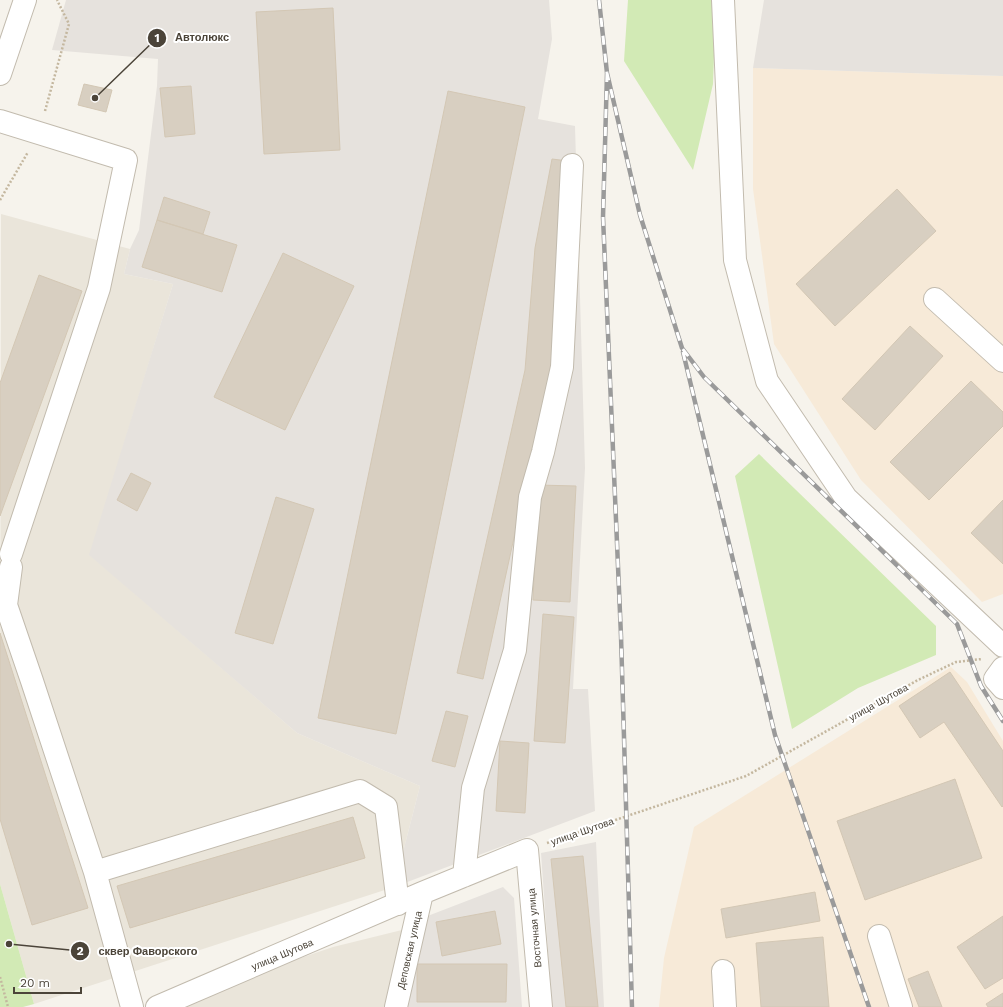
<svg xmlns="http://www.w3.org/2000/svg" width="1003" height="1007" font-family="'Work Sans',sans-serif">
<rect width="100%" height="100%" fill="#f6f3ec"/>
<path fill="#eae5da" d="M1,214L130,249L124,274L173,284L90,555L297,733L420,786L394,887L34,1004L0,884Z
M406,929L385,1007H173L221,985L333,947Z"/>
<path fill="#f7ead8" d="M753,68L1003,76V594L982,602L861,480L774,344L753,189Z
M951,667L967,682L1003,741V993L986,1004L988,1007H659L664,958L694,827Z"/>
<path fill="#e6e2dd" d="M66,0H549L552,39L538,119L575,126L585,468L573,689H588L595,811L394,887L420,786L297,733L89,555L173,284L124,274L130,249L139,230L157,86L158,59L52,50Z
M764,0H1003V76L753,68Z
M596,842L604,1007H552L541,853Z
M503,887L514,898L522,1007H406L425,917Z"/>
<path fill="#d2eab5" d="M628,0H716L713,84L693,170L624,61Z
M759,454L936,626V655L858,688L792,729L735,476Z
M0,884L34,1004L23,1007H0Z"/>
<path fill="#d8cfc1" stroke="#d3c7b4" d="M333,8L340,150L264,154L256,12Z
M84,84L112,90L106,112L78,105Z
M191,86L195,134L165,137L160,88Z
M448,91L525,107L396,734L318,718Z
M552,159L568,161L554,370L542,410L483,679L457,673L525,370L535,248Z
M897,189L936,231L835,326L796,284Z
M164,197L210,212L203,234L157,220Z
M157,220L237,245L222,292L142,267Z
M283,253L354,286L285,430L214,397Z
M39,275L82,291L0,516V383Z
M910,326L943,356L875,430L842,399Z
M971,381L1003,412V426L929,500L890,462Z
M131,473L151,483L137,511L117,500Z
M538,485L576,486L570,602L533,600Z
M276,497L314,509L273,644L235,633Z
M1003,500V564L971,533Z
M543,614L574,617L565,743L534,741Z
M0,633L88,908L32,925L0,819Z
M950,672L1003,751V806L1002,807L944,722L920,738L899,706Z
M446,711L468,716L455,767L432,761Z
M500,741L529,743L525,813L496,811Z
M955,779L982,858L865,900L837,821Z
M353,817L365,858L130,928L117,886Z
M583,856L598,1007H566L551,859Z
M815,892L820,921L726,938L721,909Z
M495,911L501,944L442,956L436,922Z
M1003,916V978L985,989L957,947Z
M823,937L829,1007H761L756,943Z
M417,964H507L506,1002H417Z
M928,971L942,1007H919L908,979Z
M1003,993V1007H988L986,1004Z"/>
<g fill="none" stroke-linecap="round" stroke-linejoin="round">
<g stroke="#c2bbae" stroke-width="24">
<path id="minor" d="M723,0L735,260L767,381L846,498L1003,646
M0,74L25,0
M0,121L126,160L99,288L11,554
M935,299L1003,361
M11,567L6,605L32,681L95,872L132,1007
M1003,668L995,679L1003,688
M95,872L360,791L386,807L398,904
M464,876L473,788L515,650L530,497L543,452L562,367L572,165
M879,936L901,1007
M723,971L725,1007
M157,1007L422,893L527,850L541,1007
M396,1007L422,893"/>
</g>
<path stroke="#c4b79f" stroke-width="2.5" stroke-dasharray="2 2" stroke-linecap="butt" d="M45,111L69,24L57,0
M0,200L28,152
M547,843L746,776L918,680L956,662L982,659
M0,977L8,1007"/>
<use href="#minor" stroke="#fff" stroke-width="22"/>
<g stroke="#9a9a9a" stroke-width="4.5">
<path id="rail" d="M599,0L607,73L640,215L682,348L704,377L957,624L981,686L1003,721
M607,73L603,217L621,636L632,1007
M683,352L775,735L869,1007"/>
</g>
<use href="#rail" stroke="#fff" stroke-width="3" stroke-dasharray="9" stroke-linecap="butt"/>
</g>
<g text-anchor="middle" stroke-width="4" stroke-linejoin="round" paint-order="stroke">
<g font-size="10" fill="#4b4439" stroke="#fff">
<text transform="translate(878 702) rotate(-29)" y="4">улица Шутова</text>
<text transform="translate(582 831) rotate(-19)" y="4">улица Шутова</text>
<text transform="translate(534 928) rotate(-95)" y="4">Восточная улица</text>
<text transform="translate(409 950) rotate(-77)" y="4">Деповская улица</text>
<text transform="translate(282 954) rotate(-23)" y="4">улица Шутова</text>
</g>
</g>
<path fill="none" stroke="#4b4439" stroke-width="1.5" d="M95 98L157 38M9 944L80 951"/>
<g fill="#4b4439" stroke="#fff" stroke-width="1.5">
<circle cx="95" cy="98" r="4"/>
<circle cx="9" cy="944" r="4"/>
<circle cx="157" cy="38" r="10"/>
<circle cx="80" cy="951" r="10"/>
</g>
<g font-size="12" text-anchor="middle" font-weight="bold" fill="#fff">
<text x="157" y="42">1</text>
<text x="80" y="955">2</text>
</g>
<g font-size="11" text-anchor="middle" font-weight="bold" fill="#4b4439" stroke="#fff" stroke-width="4" stroke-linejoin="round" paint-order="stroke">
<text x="202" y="41">Автолюкс</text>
<text x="148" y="955">сквер Фаворского</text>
</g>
<path d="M14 987v6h67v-6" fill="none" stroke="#4b4439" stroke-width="2"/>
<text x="20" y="987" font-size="12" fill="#4b4439" stroke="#ffffff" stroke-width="3" paint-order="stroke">20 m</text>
</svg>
